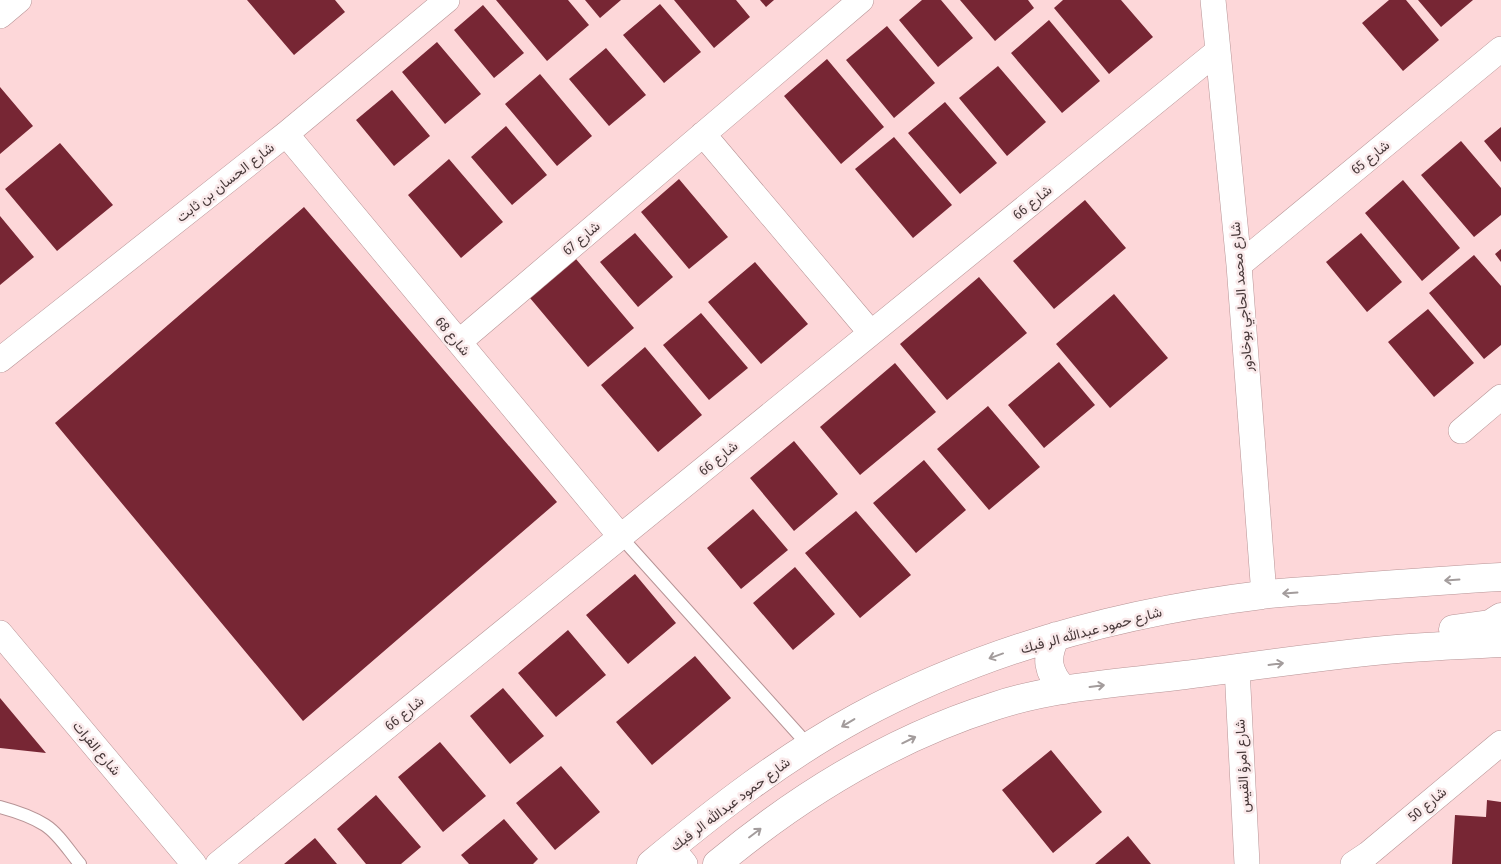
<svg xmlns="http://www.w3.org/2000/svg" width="1501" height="864" font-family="'Fira Sans Condensed',Vazirmatn,sans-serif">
<rect width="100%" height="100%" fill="#fdd7d9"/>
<path fill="#772634" d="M247,0H335L345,12L294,55Z
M496,0H568L589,25L547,61Z
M585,0H621L600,18Z
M674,0H736L750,17L714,48Z
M760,0H774L766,7Z
M922,0H941L973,38L938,67L899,20Z
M960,0H1028L1034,8L995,41Z
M1063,0H1121L1153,37L1109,74L1054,8Z
M1389,0H1406L1439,40L1403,71L1362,23Z
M1418,0H1473L1441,27Z
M660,4L701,52L664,83L623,35Z
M483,5L524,53L494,78L454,30Z
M1049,20L1100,81L1062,113L1011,53Z
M887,26L935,83L894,118L846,60Z
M437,42L481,94L445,124L402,72Z
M606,48L646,95L609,126L569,79Z
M827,59L884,127L841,164L784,96Z
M998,66L1046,122L1007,156L959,98Z
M540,74L592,136L557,166L505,104Z
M0,87L33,126L0,154Z
M392,90L430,136L394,166L356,120Z
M945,102L997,163L960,194L908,133Z
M506,126L547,175L512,205L471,157Z
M1501,127V162L1484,141Z
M894,137L952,205L913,238L855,169Z
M1461,141L1501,188V215L1474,237L1421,175Z
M60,143L113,205L57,251L5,189Z
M449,159L503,222L461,258L408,195Z
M679,179L728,237L689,269L641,212Z
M1403,180L1460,248L1422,281L1365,213Z
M1085,200L1126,248L1054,309L1013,261Z
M304,207L557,502L303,721L55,423Z
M0,216L34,257L0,285Z
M635,233L673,277L638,307L600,262Z
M1361,233L1402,282L1367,312L1326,262Z
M1501,249V262L1495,254Z
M1474,255L1501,286V345L1484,359L1429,293Z
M576,259L634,328L588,367L530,298Z
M755,262L808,324L761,364L708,302Z
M979,277L1027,333L947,400L900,344Z
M1114,294L1168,358L1110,408L1056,344Z
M1428,309L1474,363L1434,397L1388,342Z
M701,313L748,368L709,400L663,345Z
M645,347L702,415L658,452L601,385Z
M1059,362L1095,405L1044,448L1008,405Z
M895,363L936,412L860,475L820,427Z
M988,406L1040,467L989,510L937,449Z
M794,441L838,494L794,531L750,478Z
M924,460L966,510L916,553L873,503Z
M753,509L788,550L741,589L707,548Z
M856,511L911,575L860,618L805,553Z
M795,567L835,614L793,650L753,603Z
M635,574L676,623L628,664L586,615Z
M568,630L606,675L556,717L518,673Z
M695,656L731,698L652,765L616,722Z
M503,688L544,736L510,764L470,716Z
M0,698L46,753L0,748Z
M440,742L486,796L443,832L398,777Z
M1051,750L1102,812L1053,853L1002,790Z
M561,766L600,812L555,850L516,803Z
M376,795L421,847L401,864H366L337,829Z
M1487,800L1501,802V864H1452L1455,815L1486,817Z
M504,819L538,859L533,864H469L461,855Z
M1128,836L1151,864H1095Z
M315,838L337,864H284Z"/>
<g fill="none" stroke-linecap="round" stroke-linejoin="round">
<g stroke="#b79496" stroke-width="14">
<path id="lane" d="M621,537L809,746
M0,807C15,811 31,816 45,825C59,834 69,851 80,864"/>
</g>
<g stroke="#b79496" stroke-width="26">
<path id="street" d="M1213,0L1239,265L1264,595
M0,16L19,0
M286,134L621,537
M703,134L871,333
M1239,265L1501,49
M459,342L861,0
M0,360L286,134L447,0
M1461,431L1501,397
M0,633L194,864
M1237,668L1247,864
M671,847L685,864
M218,864L1218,51
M1353,864L1368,854L1501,743"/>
</g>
<g stroke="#b79496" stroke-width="29">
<path id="secondary" d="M1453,629L1490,624L1501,617
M1056,636C1045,658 1047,672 1064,690
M651,864C716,810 783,758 858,717C982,650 1122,612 1262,595C1289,591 1317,591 1345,588C1397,584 1449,580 1501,577
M717,864C801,794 891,739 995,706C1056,686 1122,683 1185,675C1255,666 1326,655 1397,649C1431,646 1466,645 1501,643"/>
</g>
<use href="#lane" stroke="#fff" stroke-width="12"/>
<use href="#street" stroke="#fff" stroke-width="25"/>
<use href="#secondary" stroke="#fff" stroke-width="28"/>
</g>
<defs><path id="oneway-shaft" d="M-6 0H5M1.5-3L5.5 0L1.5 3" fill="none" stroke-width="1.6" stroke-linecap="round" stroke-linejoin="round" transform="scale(1.25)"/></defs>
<g stroke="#a39c9c">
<use href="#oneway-shaft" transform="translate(1452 580) rotate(176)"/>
<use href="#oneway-shaft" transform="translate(1290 593) rotate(176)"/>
<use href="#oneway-shaft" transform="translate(996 656) rotate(160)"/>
<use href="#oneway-shaft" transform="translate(1276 664) rotate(-7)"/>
<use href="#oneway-shaft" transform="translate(1097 686) rotate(-7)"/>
<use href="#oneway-shaft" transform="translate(848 723) rotate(149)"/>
<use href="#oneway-shaft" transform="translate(909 740) rotate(-26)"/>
<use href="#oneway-shaft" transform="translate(755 833) rotate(-37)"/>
</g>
<g text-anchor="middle" stroke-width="5" stroke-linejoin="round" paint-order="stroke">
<g font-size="14" fill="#473839" stroke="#faeaeb">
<text transform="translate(1370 157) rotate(-39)" y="5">شارع 65</text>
<text transform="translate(225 182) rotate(-38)" y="5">شارع الحسان بن ثابت</text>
<text transform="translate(1032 202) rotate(-39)" y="5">شارع 66</text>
<text transform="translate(581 238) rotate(-40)" y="5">شارع 67</text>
<text transform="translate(1241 297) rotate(-95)" y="5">شارع محمد الحاجي بوخادور</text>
<text transform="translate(453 336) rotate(50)" y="5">شارع 68</text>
<text transform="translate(718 458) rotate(-39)" y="5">شارع 66</text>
<text transform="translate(1091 630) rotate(-15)" y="5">شارع حمود عبدالله الر فبك</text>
<text transform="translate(404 713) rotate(-39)" y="5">شارع 66</text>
<text transform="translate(97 748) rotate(50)" y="5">شارع الفرات</text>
<text transform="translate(1242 766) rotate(-93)" y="5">شارع امرؤ القيس</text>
<text transform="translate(730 804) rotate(-37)" y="5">شارع حمود عبدالله الر فبك</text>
<text transform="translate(1427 804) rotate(-40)" y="5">شارع 50</text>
</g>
</g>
</svg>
